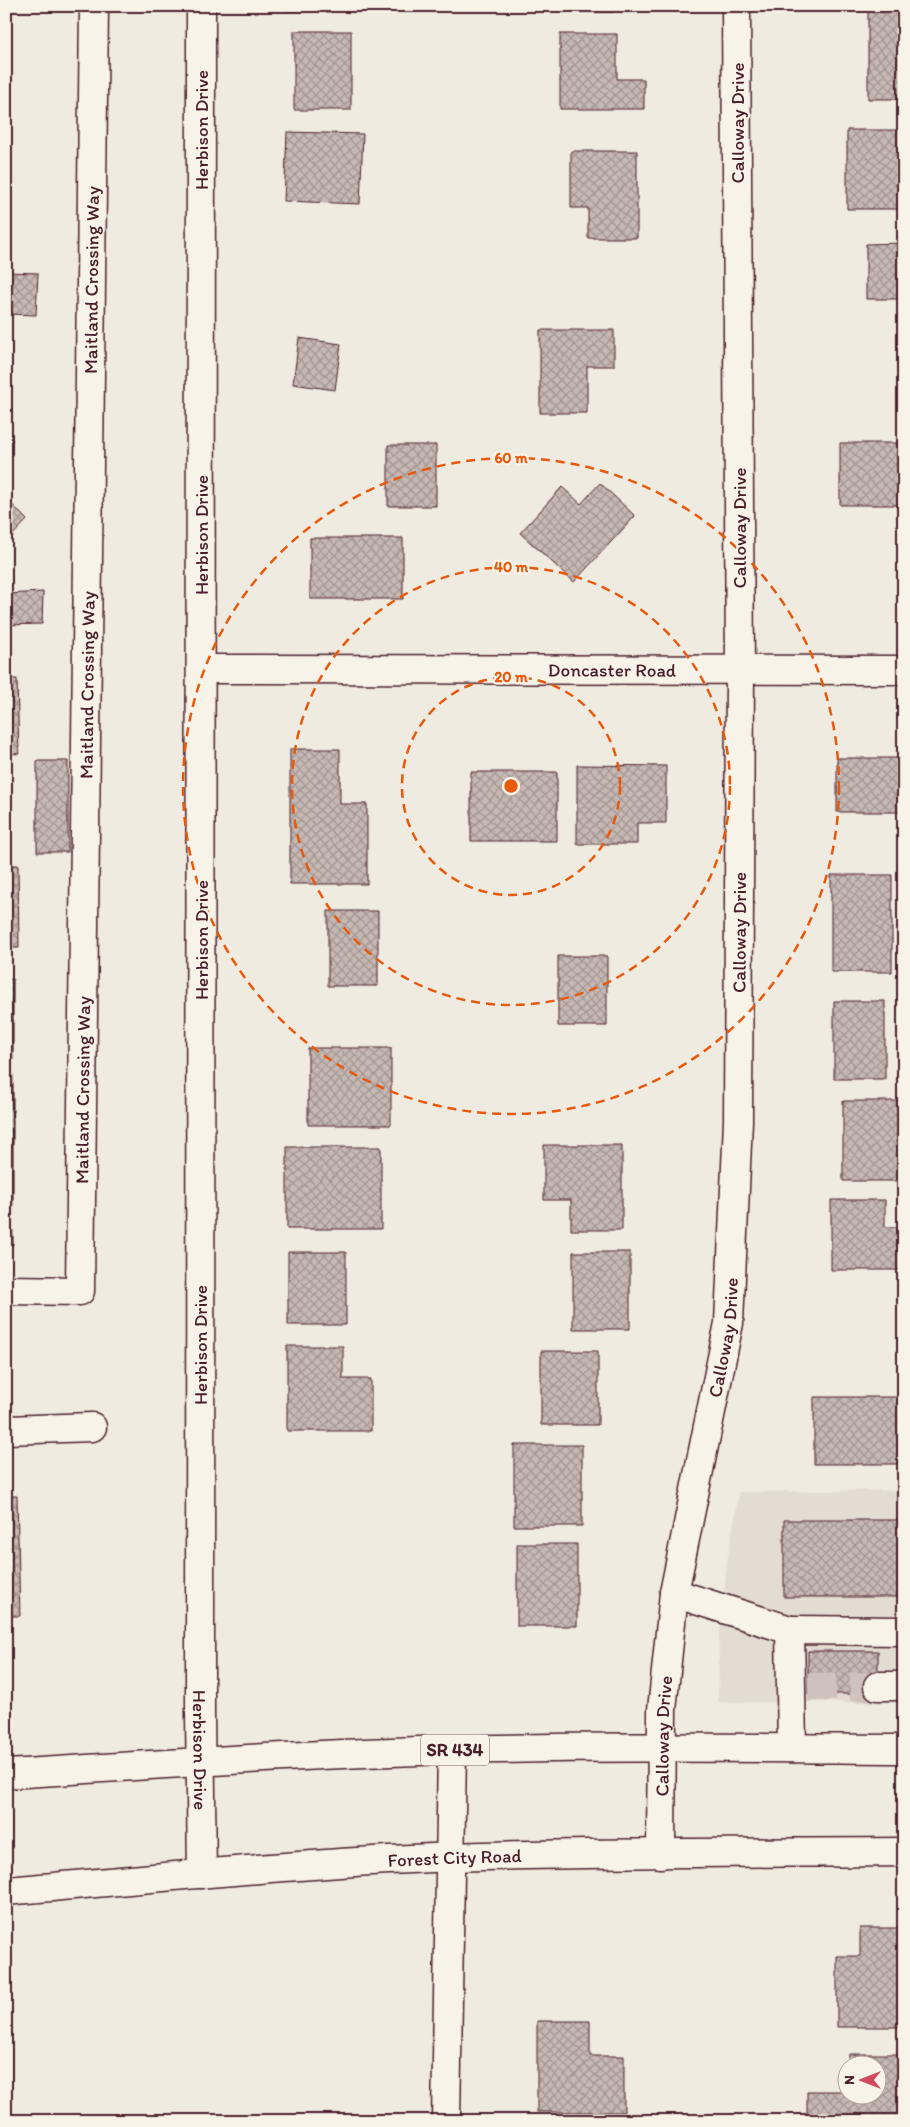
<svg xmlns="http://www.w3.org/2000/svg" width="910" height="2127" font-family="Itim,sans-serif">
<defs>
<pattern id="building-cross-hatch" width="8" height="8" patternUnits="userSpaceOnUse" patternTransform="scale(1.25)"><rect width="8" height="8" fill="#c6b8b3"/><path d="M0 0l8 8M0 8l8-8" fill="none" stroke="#a39592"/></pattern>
</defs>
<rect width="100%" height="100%" fill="#f0ebe0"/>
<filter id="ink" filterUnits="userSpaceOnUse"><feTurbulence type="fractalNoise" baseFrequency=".02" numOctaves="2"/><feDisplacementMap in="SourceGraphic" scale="10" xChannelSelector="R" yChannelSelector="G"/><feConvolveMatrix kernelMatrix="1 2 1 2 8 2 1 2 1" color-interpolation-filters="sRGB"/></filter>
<g filter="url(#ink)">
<path fill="#e3dcd2" d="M904,1490V1703L718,1702L719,1639L727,1563L739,1492Z"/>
<path fill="url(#building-cross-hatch)" stroke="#4a1f2b" d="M284,6H338V11H284Z
M578,6H614V12H578Z
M868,6H904V99H868Z
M294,31H351V110H294Z
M560,34H617V79H644V109H560Z
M847,130H904V209H847Z
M287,132L363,134L360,204L284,201Z
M571,151H637V238H588V208H571Z
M904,243V299H866V244Z
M6,272L38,273L36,315L6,314Z
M540,330H614V366H587V413H540Z
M299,338L341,344L335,390L293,384Z
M6,433L13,440L6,447Z
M840,443H901V505H840Z
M388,445H436V506H388Z
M600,483L635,516L574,582L520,533L562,487L581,504Z
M6,498L27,520L6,542Z
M310,538H403V599H310Z
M43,592L42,624L6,625V594Z
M6,679H17L19,754L6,753Z
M290,749H340V804H367V884H290Z
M837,758H904V812H837Z
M37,761H68V852H37Z
M577,765L666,766V823H637V844H577Z
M471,772H557V841H471Z
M6,865H18L19,948H6Z
M831,875H892V972H831Z
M328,911H378V986H328Z
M558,956H607V1026H558Z
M6,979H13V1245H6Z
M834,1001H885V1079H834Z
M308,1048H391V1125H308Z
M843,1101H904V1181H843Z
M544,1145H622V1230H571V1200H544Z
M287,1147H381V1229H287Z
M831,1200H885V1227H904V1270H831Z
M288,1252H346V1325H288Z
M573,1252H630V1329H573Z
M287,1346H343V1379H371V1431H287Z
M541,1351H598V1425H541Z
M814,1397H904V1464H814Z
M514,1445H582V1526H514Z
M6,1496H17L20,1616H6Z
M784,1520H904V1597H784Z
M517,1544H577V1626H517Z
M808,1651H878V1694H808Z
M860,1928H904V2027H837V1956H860Z
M537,2021H590V2056H624V2112H537Z
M849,2054H903V2121H807V2091H848V2094H878V2064H848Z"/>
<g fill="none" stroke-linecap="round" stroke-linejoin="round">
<path stroke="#cfc2bc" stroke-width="28" stroke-dasharray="28 14" stroke-linecap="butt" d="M808,1687L878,1686"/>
<g stroke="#4a1f2b" stroke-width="31">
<g id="minor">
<path id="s1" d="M201,6L200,1714L202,1874"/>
<path id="s2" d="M201,669L904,670"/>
<path id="s3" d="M6,1290L80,1291L94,6"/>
<path d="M6,1430L92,1427"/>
<path d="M674,1593L790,1630"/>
<path d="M878,1686H904"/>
<path d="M792,1748L790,1630L904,1631"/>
<path id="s4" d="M661,1854L662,1710L674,1593L729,1323L738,1121L740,670L736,6"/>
<path d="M446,2121L452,1750"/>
</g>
</g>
<g stroke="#4a1f2b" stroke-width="31">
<g id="major">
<path d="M6,1774C155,1765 303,1754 452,1750C603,1746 753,1748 904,1749"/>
<path id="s5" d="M6,1891C155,1878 303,1863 452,1857C603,1852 753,1853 904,1852"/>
</g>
</g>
<use href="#minor" stroke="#f7f3e8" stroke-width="28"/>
<use href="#major" stroke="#f7f3e8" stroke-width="28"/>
</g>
</g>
<g fill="none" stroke="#e8590c" stroke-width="2.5" stroke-dasharray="9 6">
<circle cx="511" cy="786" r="109"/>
<circle cx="511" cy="786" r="219"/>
<circle cx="511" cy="786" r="328"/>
</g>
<g text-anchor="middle" stroke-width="4.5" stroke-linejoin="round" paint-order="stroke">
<rect fill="#f7f3e8" stroke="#7e5f64" stroke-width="1" x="421" y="1734.5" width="68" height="31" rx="4"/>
<g font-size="18" font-weight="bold" fill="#4a1f2b">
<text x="455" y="1756">SR 434</text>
</g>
<g font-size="19" fill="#4a1f2b" stroke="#f7f3e8">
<text transform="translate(737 123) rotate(-90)" y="7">Calloway Drive</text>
<text transform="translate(201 130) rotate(-90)" y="7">Herbison Drive</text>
<text dy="7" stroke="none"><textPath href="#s3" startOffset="1085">Maitland Crossing Way</textPath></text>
<text transform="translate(739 528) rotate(-90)" y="7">Calloway Drive</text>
<text transform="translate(201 535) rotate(-90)" y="7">Herbison Drive</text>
<text dy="7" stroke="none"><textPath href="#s2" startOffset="411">Doncaster Road</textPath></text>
<text dy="7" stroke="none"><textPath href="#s3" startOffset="680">Maitland Crossing Way</textPath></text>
<text dy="7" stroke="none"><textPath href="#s4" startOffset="928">Calloway Drive</textPath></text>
<text transform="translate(201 940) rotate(-90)" y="7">Herbison Drive</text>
<text dy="7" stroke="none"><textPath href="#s3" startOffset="275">Maitland Crossing Way</textPath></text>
<text dy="7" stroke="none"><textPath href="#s4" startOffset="522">Calloway Drive</textPath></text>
<text transform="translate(200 1345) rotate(-90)" y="7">Herbison Drive</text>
<text dy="7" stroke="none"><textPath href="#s4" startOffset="118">Calloway Drive</textPath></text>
<text dy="7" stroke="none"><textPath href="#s1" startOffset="1744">Herbison Drive</textPath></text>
<text dy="7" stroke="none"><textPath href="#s5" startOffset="450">Forest City Road</textPath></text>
</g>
</g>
<circle cx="511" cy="786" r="8" fill="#e8590c" stroke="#f7f3e8" stroke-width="2.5"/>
<g font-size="15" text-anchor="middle" font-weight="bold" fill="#e8590c" stroke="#f7f3e8" stroke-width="4.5" stroke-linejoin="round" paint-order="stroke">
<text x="511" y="463">60 m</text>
<text x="511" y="572">40 m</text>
<text x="511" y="682">20 m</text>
</g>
<rect width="910" height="2127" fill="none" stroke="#f7f3e8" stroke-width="25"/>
<rect x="12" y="12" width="885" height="2102" fill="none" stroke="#4a1f2b" stroke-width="2" filter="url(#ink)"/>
<g transform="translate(862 2080) rotate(270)"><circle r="24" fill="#f7f3e8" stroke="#b29e9c"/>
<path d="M0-4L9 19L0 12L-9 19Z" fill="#d1495b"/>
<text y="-8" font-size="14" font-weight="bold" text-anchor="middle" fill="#4a1f2b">N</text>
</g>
</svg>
